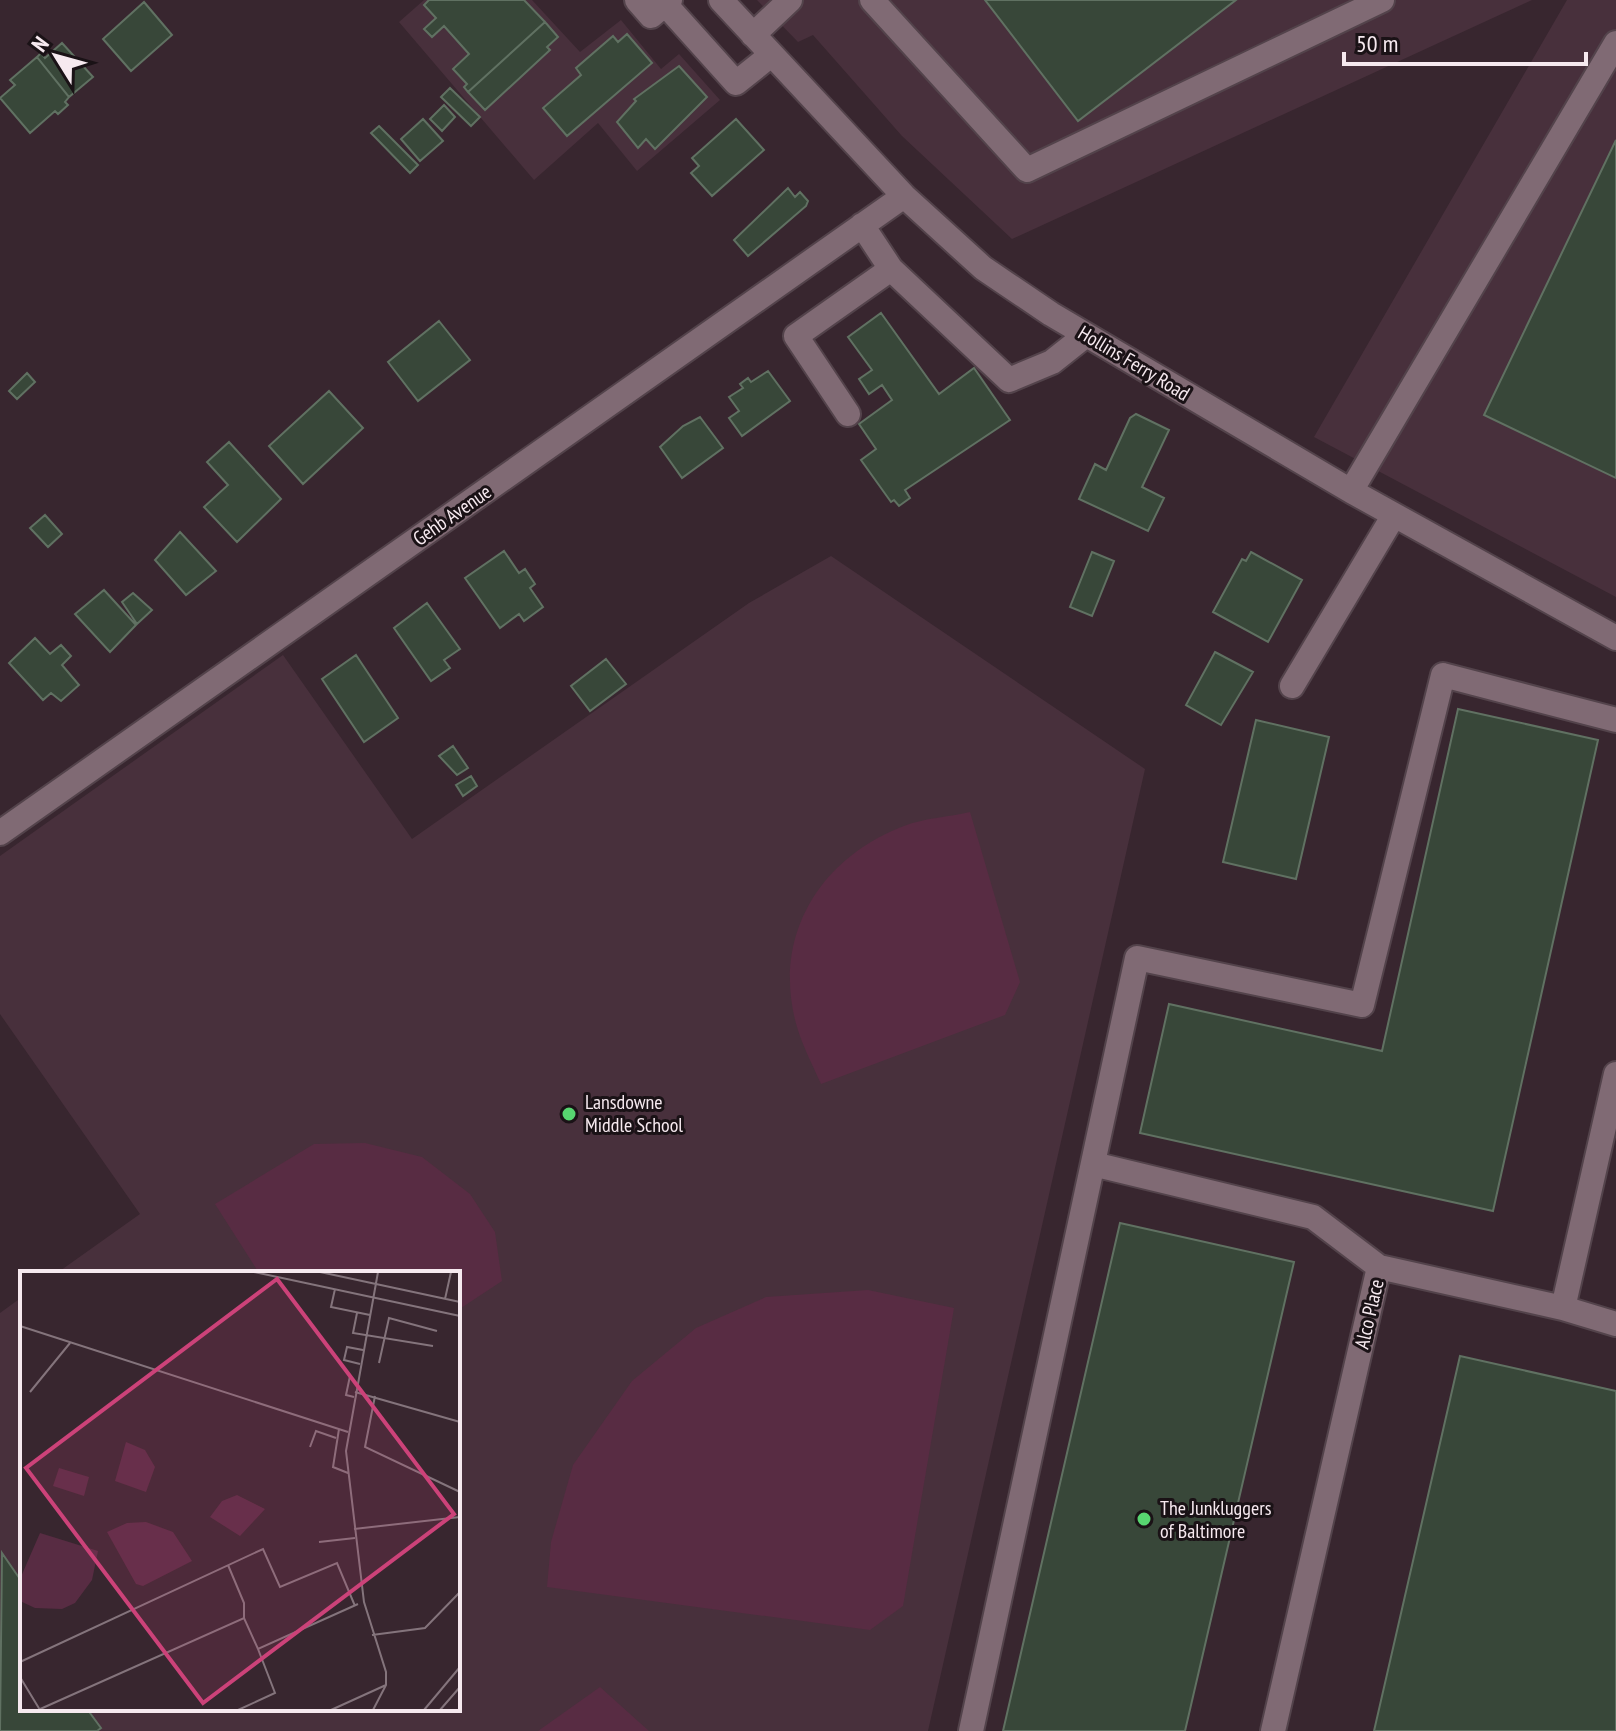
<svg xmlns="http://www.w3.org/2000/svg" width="1616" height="1731" font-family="'PT Sans Narrow',sans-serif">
<rect width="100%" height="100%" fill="#38262f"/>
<path fill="#48303c" d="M424,0H532L580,52L621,20L661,69L679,54L720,100L637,171L598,123L534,180L399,22Z
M757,0H1532L1012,239L902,136L813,35L798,42Z
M1567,0H1616V597L1314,437Z
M831,556L1145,769L928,1731H0V1313L22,1297V1709H458V1273H57L140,1214L0,1014V856L283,655L412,839L749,603Z"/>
<path fill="#582c43" d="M970,812L1020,982L1005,1015L821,1084C813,1066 803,1047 797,1027C771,938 819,858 904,826C924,818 949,817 970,812Z
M365,1143L422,1157L470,1194L495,1232L502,1281L458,1310V1273H259L215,1204L314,1144Z
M868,1290L954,1308L903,1606L870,1630L547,1587L551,1542L573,1465L632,1381L696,1328L766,1297Z
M600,1687L649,1731H538Z"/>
<path fill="#384739" stroke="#607162" stroke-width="2" d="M429,0H524L545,22L468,92L464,87L467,84L453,69L469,54L444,26L432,37L424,29L436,18L424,5Z
M985,0H1236L1078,121Z
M144,2L172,35L131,71L103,39Z
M545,22L558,37L547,47L550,50L485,110L468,92Z
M627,34L652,63L567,136L543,108L581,75L576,68L613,36L618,42Z
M62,43L93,77L69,97L37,57L41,53L45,58Z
M37,57L69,97L65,102L68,105L58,114L55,111L30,133L0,98L15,85L10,80Z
M679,66L707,97L655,149L646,139L638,148L617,122L636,101L634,99Z
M450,88L480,117L471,126L441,97Z
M444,105L455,117L442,131L430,119Z
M423,119L443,141L420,161L401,139Z
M736,119L764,150L712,196L691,173L699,166L692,158Z
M379,126L418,165L410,173L371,133Z
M1616,140V478L1484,415Z
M788,188L795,197L800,192L808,201L806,206L748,256L734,240Z
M881,313L939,394L974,368L1010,420L905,490L910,498L899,506L894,500L891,502L861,460L876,449L859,424L892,400L882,385L869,394L859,379L872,370L848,337Z
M439,321L470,360L418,401L388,362Z
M768,371L790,401L742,436L729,418L739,411L729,397L743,388L740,384L748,378L751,382Z
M27,373L35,382L17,399L9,391Z
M329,391L363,428L303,484L269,446Z
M1136,414L1169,430L1142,487L1164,498L1148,531L1079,499L1095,464L1106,470L1130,418Z
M700,417L723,448L682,478L660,447L683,426Z
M229,442L281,499L237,542L204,507L228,485L207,462Z
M45,515L62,534L48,547L30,528Z
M180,532L216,571L186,595L155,560Z
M504,551L519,573L525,569L535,584L530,588L543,607L524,621L519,614L500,628L465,578Z
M1092,552L1114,561L1092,616L1070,607Z
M1251,552L1302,580L1268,642L1213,612L1242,559L1246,561Z
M104,590L136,625L110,652L75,614Z
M133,593L152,610L137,624L122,602Z
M427,603L460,649L444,660L450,668L431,681L394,628Z
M35,638L50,654L61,645L71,656L62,665L79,685L61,701L51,693L43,700L9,663Z
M1215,652L1253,672L1221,725L1186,705Z
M356,655L398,718L364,742L322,679Z
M606,659L626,684L590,711L571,686Z
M1458,709L1598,740L1493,1211L1140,1133L1169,1004L1382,1051Z
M1256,720L1329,737L1296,879L1223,862Z
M453,746L468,768L457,775L439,756Z
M471,776L477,786L463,796L456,785Z
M1120,1223L1294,1262L1185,1731H1003Z
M1460,1356L1616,1391V1731H1374Z
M2,1553L22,1582V1709H87L101,1728L97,1731H0Z"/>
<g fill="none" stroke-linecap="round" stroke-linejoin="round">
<g stroke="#53434b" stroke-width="28">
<path id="minor" d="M637,0L651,16L670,0
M721,0L904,196L983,268L1051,314L1351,491L1616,638
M872,0L1027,170L1382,0
M665,4L736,83L771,55
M753,35L790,0
M862,225L891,269L1009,380L1052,362L1086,335
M848,414L796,336L891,269
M1351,491L1616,43
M1292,686L1394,515
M0,833L904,196
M1093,1164L1313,1217L1379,1267
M1563,1308L1616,1324
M971,1731L1137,958L1362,1005L1443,675L1616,720
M1273,1731L1379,1267L1563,1308L1616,1074"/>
</g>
<use href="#minor" stroke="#806a74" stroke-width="24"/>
</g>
<g fill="#57d570" stroke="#1a1216" stroke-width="3">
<circle cx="569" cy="1114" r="8"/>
<circle cx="1144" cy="1519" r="8"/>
</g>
<g text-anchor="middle" stroke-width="6" stroke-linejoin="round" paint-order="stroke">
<g font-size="20" fill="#f6e9ef" stroke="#1a1216">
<text transform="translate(1134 363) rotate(31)" y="7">Hollins Ferry Road</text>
<text transform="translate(452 515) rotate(-35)" y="7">Gehb Avenue</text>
<text transform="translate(1369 1314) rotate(-77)" y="7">Alco Place</text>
</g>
<g font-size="20" fill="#f6e9ef" stroke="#1a1216" text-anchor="start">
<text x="585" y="1109">Lansdowne<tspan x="585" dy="23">Middle School</tspan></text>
<text x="1160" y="1515">The Junkluggers<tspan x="1160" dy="23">of Baltimore</tspan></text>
</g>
</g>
<g transform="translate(20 1271)">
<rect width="440" height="440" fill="#38262f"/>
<path d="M106,171L125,179L135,196L126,221L95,210ZM39,197L69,206L64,225L33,215ZM217,224L245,238L220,265L190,246L202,230ZM126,251L153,261L172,290L123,315L116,313L87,261L107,252ZM20,262L78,280L72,309L55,332L42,338L15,337L0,330V308Z" fill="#582c43"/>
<path fill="none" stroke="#84747c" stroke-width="2" d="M234,1L440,45M300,1L440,31M315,18L311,36L350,44M425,28L431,1M337,42L333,62L413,75M0,55L328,161M359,92L369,47L417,60M340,93L324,89L327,76L343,79M330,105L326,124L334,126M10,121L50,72M335,121L440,151M355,125L345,176L440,221M319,158L313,196L328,202M290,176L296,160L316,167M334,258L440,246M299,271L335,267M208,294L224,332V347M352,364L405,357L440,321M0,391L243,278L260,316L317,292L335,335M0,406L20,439M18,439L224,347L238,378L338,333M218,439L255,422L238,378M311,439L366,414M353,439L366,414V401L344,331L326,180L358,1M404,439L440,396M420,439L440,416"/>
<path fill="#cc4279" fill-opacity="0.15" stroke="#cc4279" stroke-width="4" d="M257,8L434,243L183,432L6,197Z"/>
<rect width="440" height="440" fill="none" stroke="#f6e9ef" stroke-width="4"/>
</g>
<g transform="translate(56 56) rotate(307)" stroke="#1a1216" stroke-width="6" paint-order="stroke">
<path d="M0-6L14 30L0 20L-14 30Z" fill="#f6e9ef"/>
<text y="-12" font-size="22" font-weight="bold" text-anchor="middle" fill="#f6e9ef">N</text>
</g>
<path d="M1344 52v12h242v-12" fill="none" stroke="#f6e9ef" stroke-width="4"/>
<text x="1356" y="52" font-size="24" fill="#f6e9ef" stroke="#1a1216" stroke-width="6" paint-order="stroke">50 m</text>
</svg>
